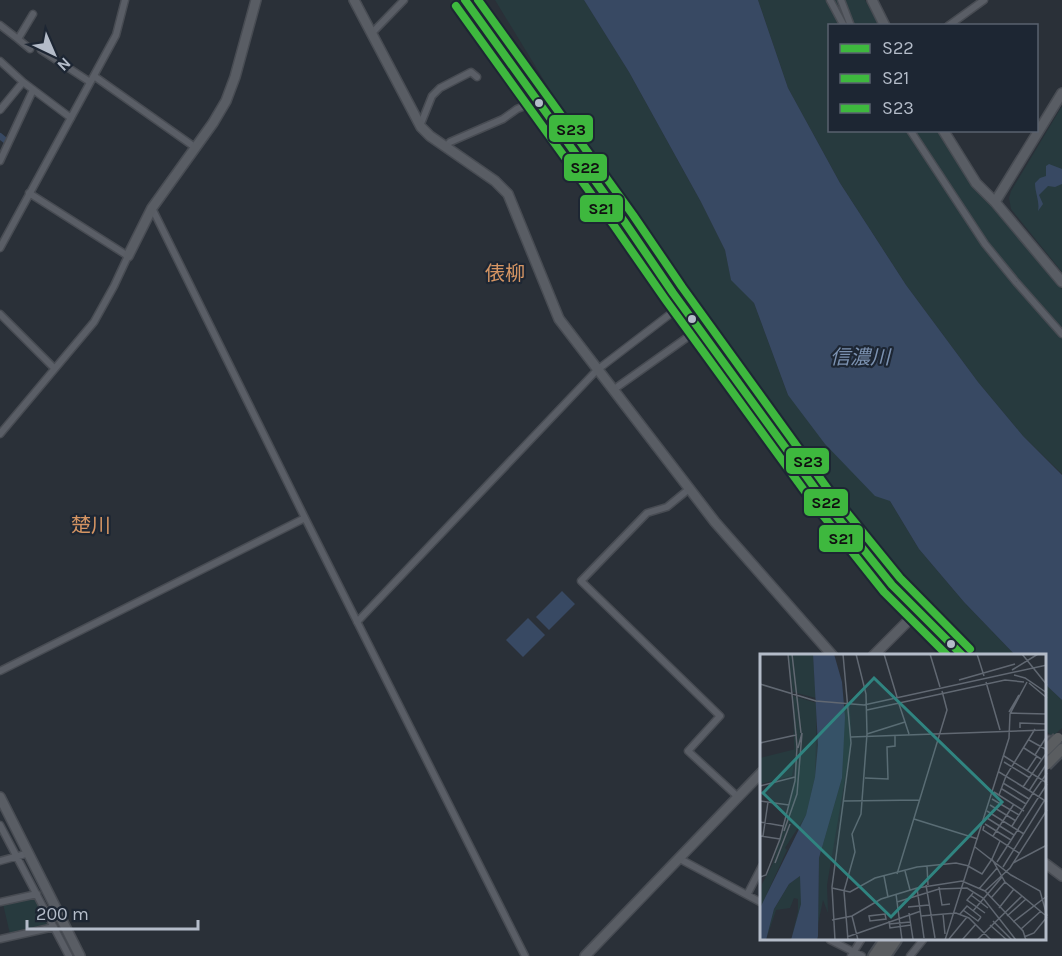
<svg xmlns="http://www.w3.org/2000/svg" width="1062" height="956" font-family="Karla,'Noto Sans JP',sans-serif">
<rect width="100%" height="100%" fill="#2a3038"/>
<path fill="#273a3e" d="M495,0H584L629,72L701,202L725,250L731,278L754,303L788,395L890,501L919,549L964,602L1016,656H970L894,580L864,544L748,390L629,220Z
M758,0H865L879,25L830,26V130L942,131L1005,219L1062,289V474L1023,436L978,382L906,285L840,183L788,88Z
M1062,106V272L1011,209L1009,198L1011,191Z
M1046,685L1062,700V728L1052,737L1046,730Z
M34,898L37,899L50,924L48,927L10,934L3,904Z"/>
<path fill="#384963" d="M584,0H758L788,88L840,183L906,285L978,382L1023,436L1062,475V700L1046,685V656H1016L964,602L919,549L890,501L875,496L825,444L788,395L754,303L731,280L725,250L701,202L629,72Z
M1049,164L1062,169V184L1055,187L1048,186L1039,195L1043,204L1038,211C1040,202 1035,193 1035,183L1040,178L1046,176V166Z
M562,591L575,604L549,630L536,617Z
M528,618L545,635L523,657L506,640Z"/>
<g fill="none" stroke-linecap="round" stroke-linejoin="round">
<path stroke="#384963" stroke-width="6" d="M0,136L6,141"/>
<g stroke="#484c53" stroke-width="9">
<path id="street" d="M830,0L844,26
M841,0L851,26
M0,25L18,39L33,14
M948,26L984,0
M371,34L404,0
M18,39L30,49
M41,50L90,82
M0,61L23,82L71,118
M94,76L196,148
M0,110L23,82
M420,126L432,96L440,88L471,72L477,77
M910,130L985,244L1016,282L1062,334
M445,147L450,142L503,119L517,109L537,101
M0,161L33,90
M152,208L305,518L525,956
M0,248L116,35L125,0
M0,314L54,368
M613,390L699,329
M0,434L94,322L114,286L128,256L29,193
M689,489L667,507L647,513L581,581L720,716L688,751L738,797
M357,622L597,370L682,305
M0,671L305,518
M1046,742L1049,739
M0,825L69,956
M680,859L762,903
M0,861L29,853
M747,895L762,866
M0,902L37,894
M0,939L54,927
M830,940L862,956
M851,956L861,940
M910,956L923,940"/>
</g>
<g stroke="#484c53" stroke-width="12">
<path id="secondary" d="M354,0L421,127L430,136L495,181L508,194L559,319L715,522L833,656
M872,0L885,26
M943,130L976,183L995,202L1062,282
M995,202L1062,93
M128,256L152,208L213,123L226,101L235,77L256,0
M873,656L918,611
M0,797L80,956
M1046,864L1062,876
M585,956L762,772"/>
</g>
<g stroke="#484c55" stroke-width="12">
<path id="primary" d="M465,0L624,221L673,293L822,498L892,585L963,656"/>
</g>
<g stroke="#474c53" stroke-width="14">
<path id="highway" d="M874,956L885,940
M885,956L896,940"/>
</g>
<use href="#street" stroke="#5a5e66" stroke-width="6"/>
<use href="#secondary" stroke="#595d64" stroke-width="9"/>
<use href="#primary" stroke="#5c6168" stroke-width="9"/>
<use href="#highway" stroke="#5a5d60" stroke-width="10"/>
<g stroke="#474c53" stroke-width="14" stroke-linecap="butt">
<path id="highway-bridge" d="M1046,750L1058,738
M1046,765L1062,749"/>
</g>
<use href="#highway-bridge" stroke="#5a5d60" stroke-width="10"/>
<g stroke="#1d2633" stroke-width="12">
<path id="bus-1" d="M465,0L624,221L673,293L822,498L892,585L963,656"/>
</g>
<g stroke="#1d2633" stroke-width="12">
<path id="bus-2" d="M456,6L615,227L665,299L814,504L884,592L948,656"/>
</g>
<g stroke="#1d2633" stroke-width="12">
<path id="bus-3" d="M478,0L633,215L682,287L830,492L900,578L970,649"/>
</g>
<use href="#bus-1" stroke="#3eb83e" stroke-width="8"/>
<use href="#bus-2" stroke="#3eb83e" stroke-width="8"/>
<use href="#bus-3" stroke="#3eb83e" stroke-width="8"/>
</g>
<g fill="#b4bcc9" stroke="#1d2633" stroke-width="2">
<circle cx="539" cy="103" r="5"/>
<circle cx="692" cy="319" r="5"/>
<circle cx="951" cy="644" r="5"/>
</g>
<g text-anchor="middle" stroke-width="4.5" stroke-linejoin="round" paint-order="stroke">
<g font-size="20" fill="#d59563" stroke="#1d2633">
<text x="505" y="280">俵柳</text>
<text x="91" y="532">楚川</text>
</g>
<g font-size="20" font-style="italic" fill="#7c92b1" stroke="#1d2633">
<text x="860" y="364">信濃川</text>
</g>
</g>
<g transform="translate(760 654)">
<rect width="286" height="286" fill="#2a3038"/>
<path d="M28,0H53L56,44L33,38ZM33,42L57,49L55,123L46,161L25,194L27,196L0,255L2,230L13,209L35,127ZM84,52H90L91,89L67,231L68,259L63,246L58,270L59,204L82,124ZM36,95L32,122L0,130V104ZM41,221V250L31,286L38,257V245L34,244L30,254L16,256L6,286L14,255L29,230Z" fill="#273a3e"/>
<path d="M53,0H74L82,28L85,63L82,124L59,204L58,282L57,286H31L41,250L40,222L29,230L14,255L6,286H0L1,252L46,161L55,123L58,91Z" fill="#384963"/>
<path fill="none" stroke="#616872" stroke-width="1.5" d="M28,0L36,81M32,0L41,79M124,0L137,43M170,0L180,33M217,0L224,22M262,0L287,31M252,16L278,0M254,21L265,24L287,39M199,26L255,10M226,28L240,76M269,29L287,44M0,30L56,47L104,51L287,11M138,47L149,80M107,56L245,26L264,28M249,58L259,41M250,59L287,60M260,74V69L287,70M107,80L145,68M91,83L287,76M269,86L287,96M0,89L36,81L37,93L35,127L20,185L6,221L0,223M264,94L281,105M275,101L287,82M244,102L287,129M244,108L270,124M267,117L277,102M239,118L273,139L287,119M105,124L128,125L127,93L135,92V81M243,129L269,145M0,132L35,123M263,133L287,98M242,135L266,150M269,137L287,109M234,138L264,157M239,141L246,122L275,75M232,145L259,161M0,147L29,151M84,147L160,146M230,151L256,167M227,157L264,180M227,164L254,181M154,165L218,185M0,168L23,172M225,170L251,186M224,172L223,176L259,199M252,172L273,139L287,148M24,177L37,140L42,79L38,94M0,182L20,185M3,182L8,148M233,182L254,150M240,187L232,205L245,228L285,261M215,193L251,221L280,237L287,262M237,208L287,130M15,209L30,170M253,209L287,191M167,212L168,231M208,212L222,220L232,205M243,213L284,147M145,217L150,236M137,220L187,56L182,37M124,222L128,243M166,231L175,284M179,233L182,251L190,250M72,234L90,238L115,224L157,213L196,209L209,212M157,234L164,284M219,235L237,214M225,237L250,214L287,156M213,239L207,246L225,259M136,240L142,286M211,241L228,254M231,244L245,228M137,248L179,235L207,234L223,244L256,286M148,253L169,251M239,254L254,235M203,256L218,267L221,263M213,257L242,223M149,259L153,285M125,260L126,265L110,267L109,262ZM183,260L185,280M200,260L207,252L221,263M92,262L98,286M161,262L196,259L209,264L231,286M247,262L266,245M72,266L92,262L121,245L157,234L202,227L225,237L263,277L266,286M129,267L130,274L151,271M233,267L252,286M253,268L287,242M129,270L150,268M230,271L247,286M261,275L281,257M87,283L161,257M264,283L274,279L287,263M189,285L207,263M75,286L72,233L91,89L83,0M88,286L84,237L95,198L92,180L101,160L107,80L106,40L96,0M142,286H195M185,286L249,84L250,60L267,28M202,286L216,270M217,286L262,242"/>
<path fill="#308480" fill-opacity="0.15" stroke="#308480" stroke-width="3" d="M114,24L242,148L131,263L3,139Z"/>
<rect width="286" height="286" fill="none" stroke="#b4bcc9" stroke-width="3"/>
</g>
<g stroke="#1d2633" stroke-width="2">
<rect x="548" y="114" width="46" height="29" rx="6" fill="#3eb83e"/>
<rect x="563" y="153" width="45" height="29" rx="6" fill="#3eb83e"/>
<rect x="579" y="194" width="45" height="29" rx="6" fill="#3eb83e"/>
<rect x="785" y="447" width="45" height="28" rx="6" fill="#3eb83e"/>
<rect x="803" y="488" width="46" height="29" rx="6" fill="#3eb83e"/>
<rect x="818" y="524" width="46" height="29" rx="6" fill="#3eb83e"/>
</g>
<g font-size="16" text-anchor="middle" font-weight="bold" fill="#111">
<text x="571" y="135">S23</text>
<text x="585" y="173">S22</text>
<text x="601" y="214">S21</text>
<text x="808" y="467">S23</text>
<text x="826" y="508">S22</text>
<text x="841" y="544">S21</text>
</g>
<rect x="828" y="24" width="210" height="108" fill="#1d2633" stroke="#59626f" stroke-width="1.5"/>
<rect x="840" y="44" width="30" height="9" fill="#3eb83e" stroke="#59626f" stroke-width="1.5"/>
<text x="882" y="54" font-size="18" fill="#b4bcc9">S22</text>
<rect x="840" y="74" width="30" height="9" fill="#3eb83e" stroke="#59626f" stroke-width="1.5"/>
<text x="882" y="84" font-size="18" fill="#b4bcc9">S21</text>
<rect x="840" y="104" width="30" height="9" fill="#3eb83e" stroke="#59626f" stroke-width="1.5"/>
<text x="882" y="114" font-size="18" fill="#b4bcc9">S23</text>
<g transform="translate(54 54) rotate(136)" stroke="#1d2633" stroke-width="4.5" paint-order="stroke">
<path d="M0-4.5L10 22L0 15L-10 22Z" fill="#b4bcc9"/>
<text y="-9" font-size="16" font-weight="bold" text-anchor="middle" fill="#b4bcc9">N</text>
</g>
<path d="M27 920v9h171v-9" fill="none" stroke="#b4bcc9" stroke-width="3"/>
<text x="36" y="920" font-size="18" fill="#b4bcc9" stroke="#1d2633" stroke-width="4.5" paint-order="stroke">200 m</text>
</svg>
